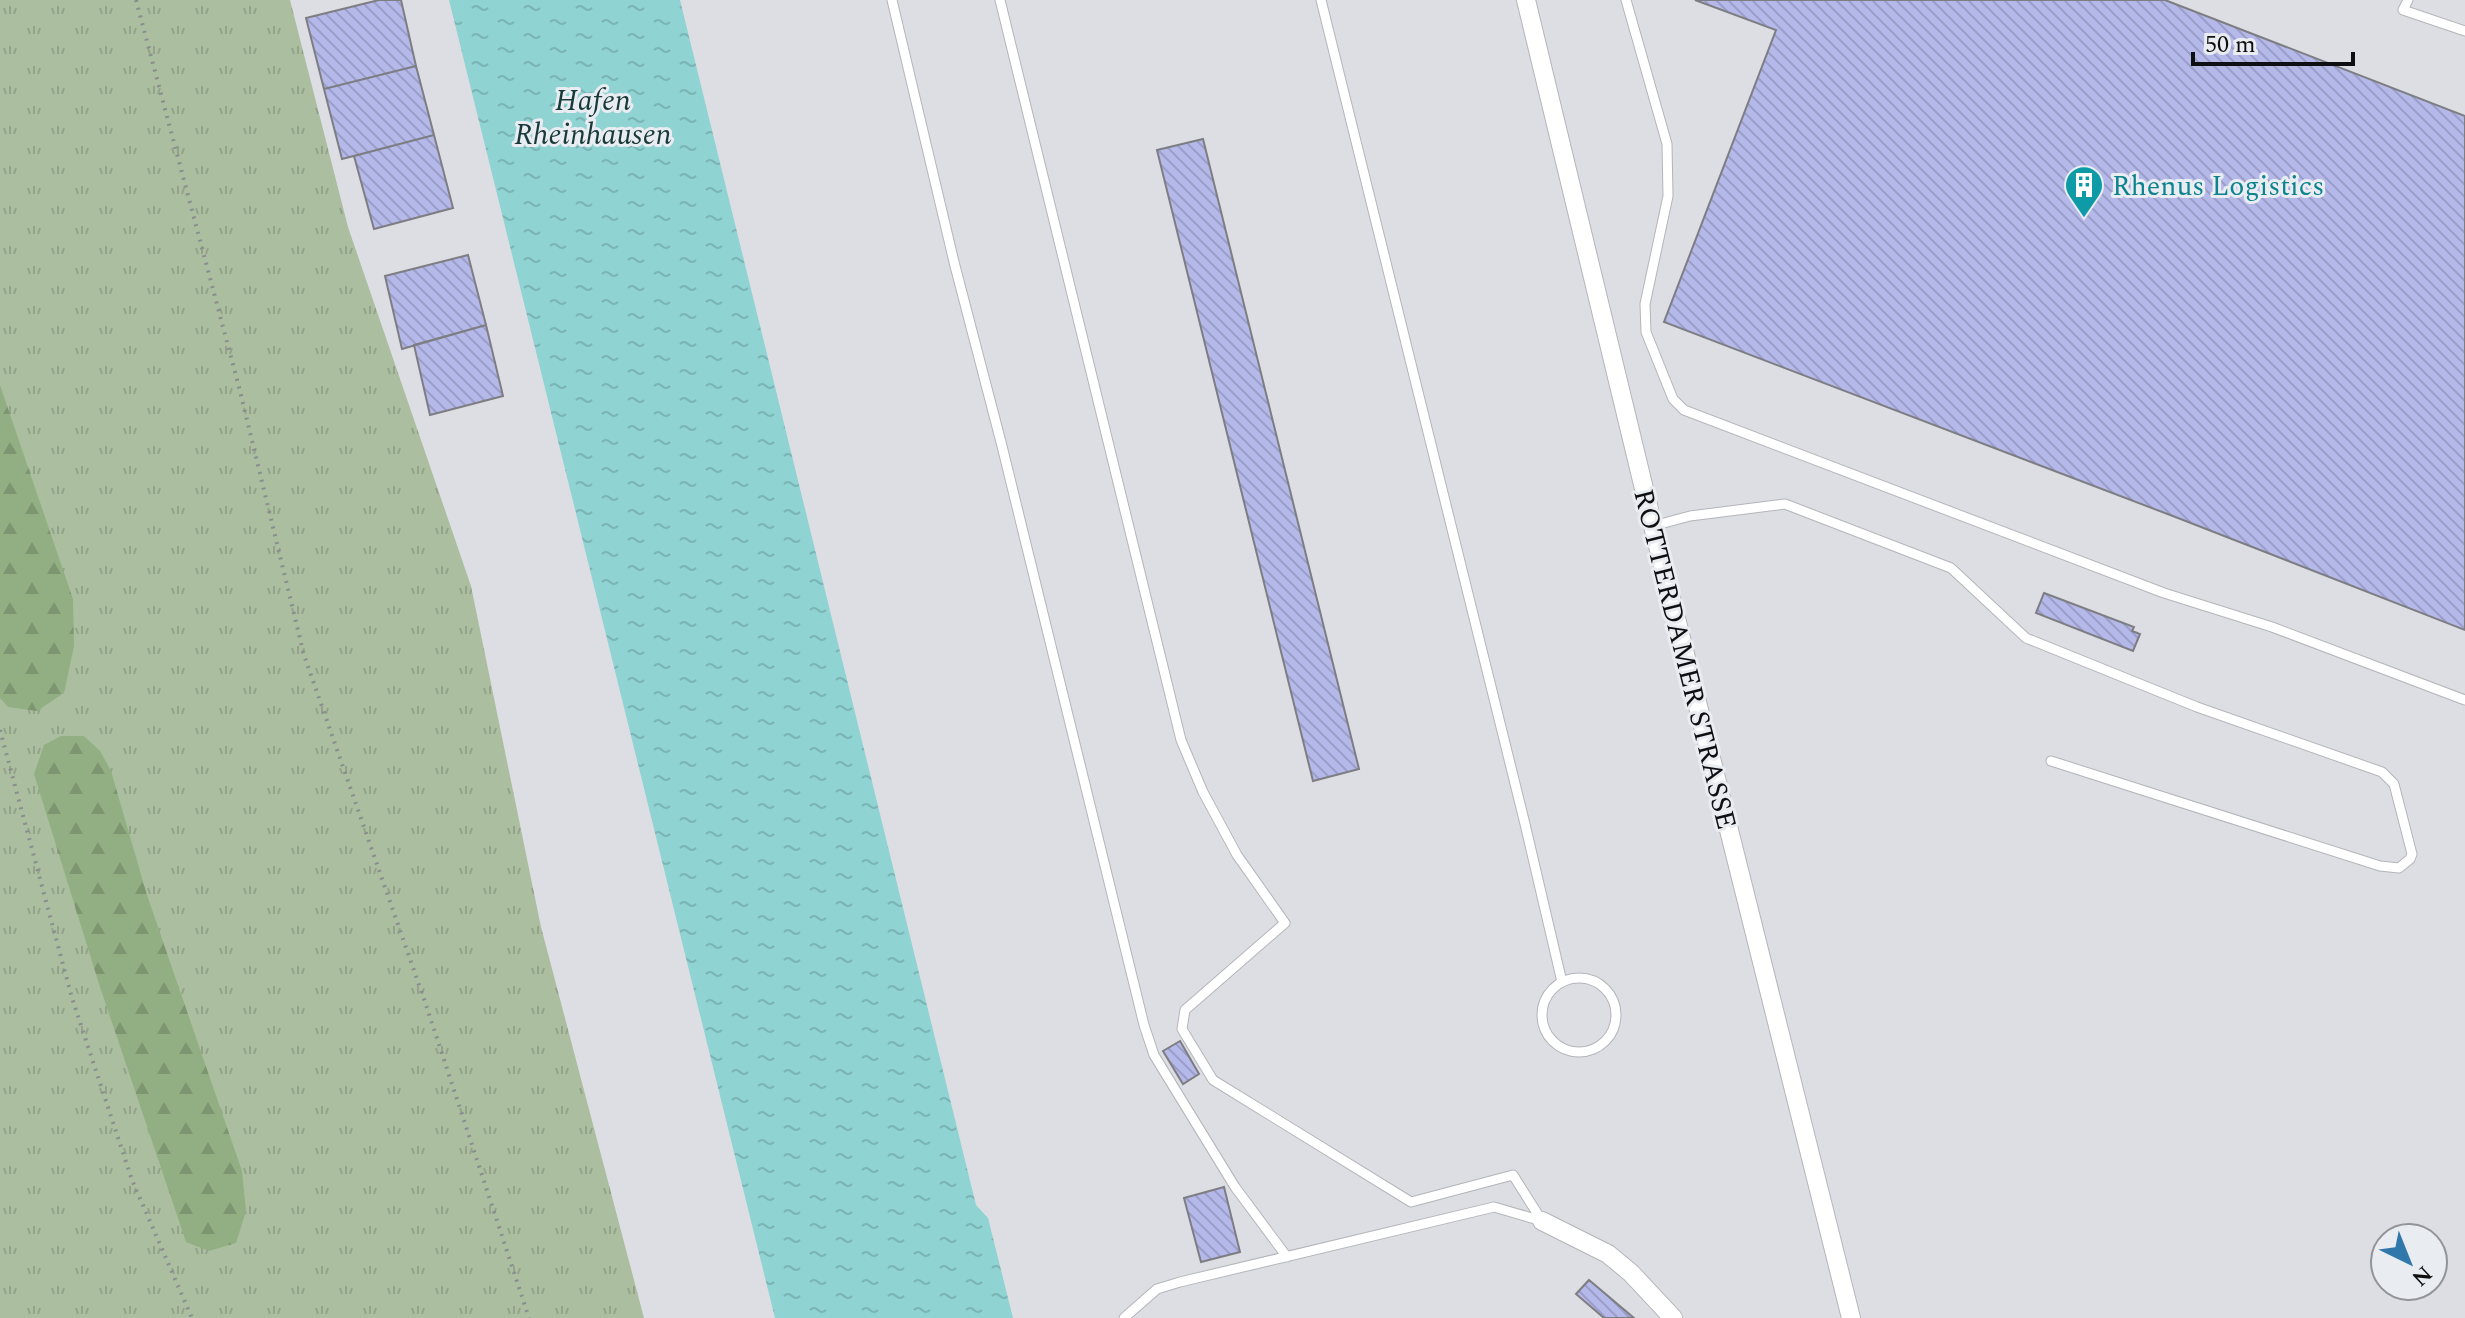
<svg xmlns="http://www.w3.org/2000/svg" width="2465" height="1318" font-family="Spectral,serif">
<defs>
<pattern id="grass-tufts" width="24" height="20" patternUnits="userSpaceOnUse" patternTransform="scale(2)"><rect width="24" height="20" fill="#abbfa0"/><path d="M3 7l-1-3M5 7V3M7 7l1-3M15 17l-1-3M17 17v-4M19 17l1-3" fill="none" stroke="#92a389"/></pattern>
<pattern id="forest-firs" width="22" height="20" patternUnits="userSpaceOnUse" patternTransform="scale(2)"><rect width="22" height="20" fill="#92af83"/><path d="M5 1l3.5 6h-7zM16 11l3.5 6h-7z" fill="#7d9570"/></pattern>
<pattern id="water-ripples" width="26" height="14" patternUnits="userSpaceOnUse" patternTransform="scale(2)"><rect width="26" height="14" fill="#8fd3d3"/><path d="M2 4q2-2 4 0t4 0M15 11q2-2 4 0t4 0" fill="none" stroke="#7ab4b4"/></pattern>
<pattern id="building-back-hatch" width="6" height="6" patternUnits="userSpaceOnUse" patternTransform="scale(2)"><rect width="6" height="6" fill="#b5b9ea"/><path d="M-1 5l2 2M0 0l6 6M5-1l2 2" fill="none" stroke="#9a9ec8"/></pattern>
</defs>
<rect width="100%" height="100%" fill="#dcdee3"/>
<path fill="url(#grass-tufts)" d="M0,0H290L348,227L471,586L541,927L644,1318H0Z"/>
<path fill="url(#forest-firs)" d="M0,385L73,599L74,646L64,693L37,711L8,707L0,698Z
M61,736H84L100,751L111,771L147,895L242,1171L246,1211L236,1243L209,1251L186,1242L99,984L34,774L44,745Z"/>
<path fill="url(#water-ripples)" d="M449,0H680L976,1205L988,1218L1013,1318H775Z"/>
<path fill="url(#building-back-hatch)" stroke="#7d7d82" stroke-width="2" d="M379,0H401L416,66L324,89L306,18Z
M1695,0H2165L2465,116V630L2178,518L1664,322L1776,30Z
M416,66L434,135L342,159L324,89Z
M434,135L453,208L374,229L354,156Z
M1203,139L1359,769L1313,781L1157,150Z
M468,255L486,325L402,349L385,276Z
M486,325L503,396L430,415L414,345Z
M2044,593L2134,627L2132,631L2140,634L2133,651L2036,613Z
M1180,1041L1199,1074L1183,1084L1163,1051Z
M1224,1187L1240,1252L1201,1262L1184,1198Z
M1589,1280L1634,1318H1604L1576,1294Z"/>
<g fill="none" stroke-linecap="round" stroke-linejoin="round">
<g stroke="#b3b5ba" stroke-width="11">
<path id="service" d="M892,0L954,262L1002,446L1144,1025L1154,1055L1235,1187L1287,1257
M1000,0L1181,740L1203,792L1237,855L1285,923L1185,1010L1182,1029L1213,1080L1411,1202L1513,1175L1542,1221
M1321,0L1525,824L1562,982
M1626,0L1667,144L1668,196L1645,304L1646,332L1673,399L1684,410L2164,593L2272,627L2465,700
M2408,0L2403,10L2465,31
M1653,526L1690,516L1785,504L1951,568L2026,638L2197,707L2382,772L2394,784L2412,854L2410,859L2399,868L2380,866L2051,761
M1542 1015a37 37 0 1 1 74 0a37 37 0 1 1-74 0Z
M1124,1318L1157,1289L1180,1282L1494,1207L1542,1221"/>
</g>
<g stroke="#b3b5ba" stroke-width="20">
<path id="minor" d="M1526,0L1653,526L1851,1318
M1542,1221L1608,1254L1631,1273L1673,1318"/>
</g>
<path stroke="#8b8c90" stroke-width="4" stroke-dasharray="2 6" stroke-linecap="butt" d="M136,0L239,387L304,655L425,1002L529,1318
M0,730L72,998L132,1180L192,1318"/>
<use href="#service" stroke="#fff" stroke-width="9"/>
<use href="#minor" stroke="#fff" stroke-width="18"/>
</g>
<defs>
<g id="building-pin" transform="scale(2)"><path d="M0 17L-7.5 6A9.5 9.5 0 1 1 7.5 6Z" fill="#0f9aa8" stroke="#e9ecf1"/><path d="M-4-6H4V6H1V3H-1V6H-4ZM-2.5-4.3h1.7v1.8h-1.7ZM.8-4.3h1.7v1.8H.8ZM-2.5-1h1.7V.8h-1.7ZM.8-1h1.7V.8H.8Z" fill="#fff"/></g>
</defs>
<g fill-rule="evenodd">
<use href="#building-pin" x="2084" y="185"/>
</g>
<g text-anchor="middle" stroke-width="6" stroke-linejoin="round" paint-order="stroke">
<g font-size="28" fill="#0d838f" stroke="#e9ecf1" text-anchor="start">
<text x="2112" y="195">Rhenus Logistics</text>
</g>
<g font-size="28" fill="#0f0f11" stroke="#e9ecf1">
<text transform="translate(1686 659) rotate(76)" y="10">ROTTERDAMER STRASSE</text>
</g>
<g font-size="30" font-style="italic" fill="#183a3a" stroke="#e9ecf1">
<text x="593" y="110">Hafen<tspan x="593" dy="34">Rheinhausen</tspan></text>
</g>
</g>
<g transform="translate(2409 1262) rotate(137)"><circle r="38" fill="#e9ecf1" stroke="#929497" stroke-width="2"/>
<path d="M0-6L14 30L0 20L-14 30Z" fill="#3078ac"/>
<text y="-12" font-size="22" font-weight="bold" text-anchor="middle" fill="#0f0f11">N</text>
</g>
<path d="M2193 52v12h160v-12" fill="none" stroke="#0f0f11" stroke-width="4"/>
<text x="2205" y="52" font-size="24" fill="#0f0f11" stroke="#e9ecf1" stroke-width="6" paint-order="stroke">50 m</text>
</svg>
